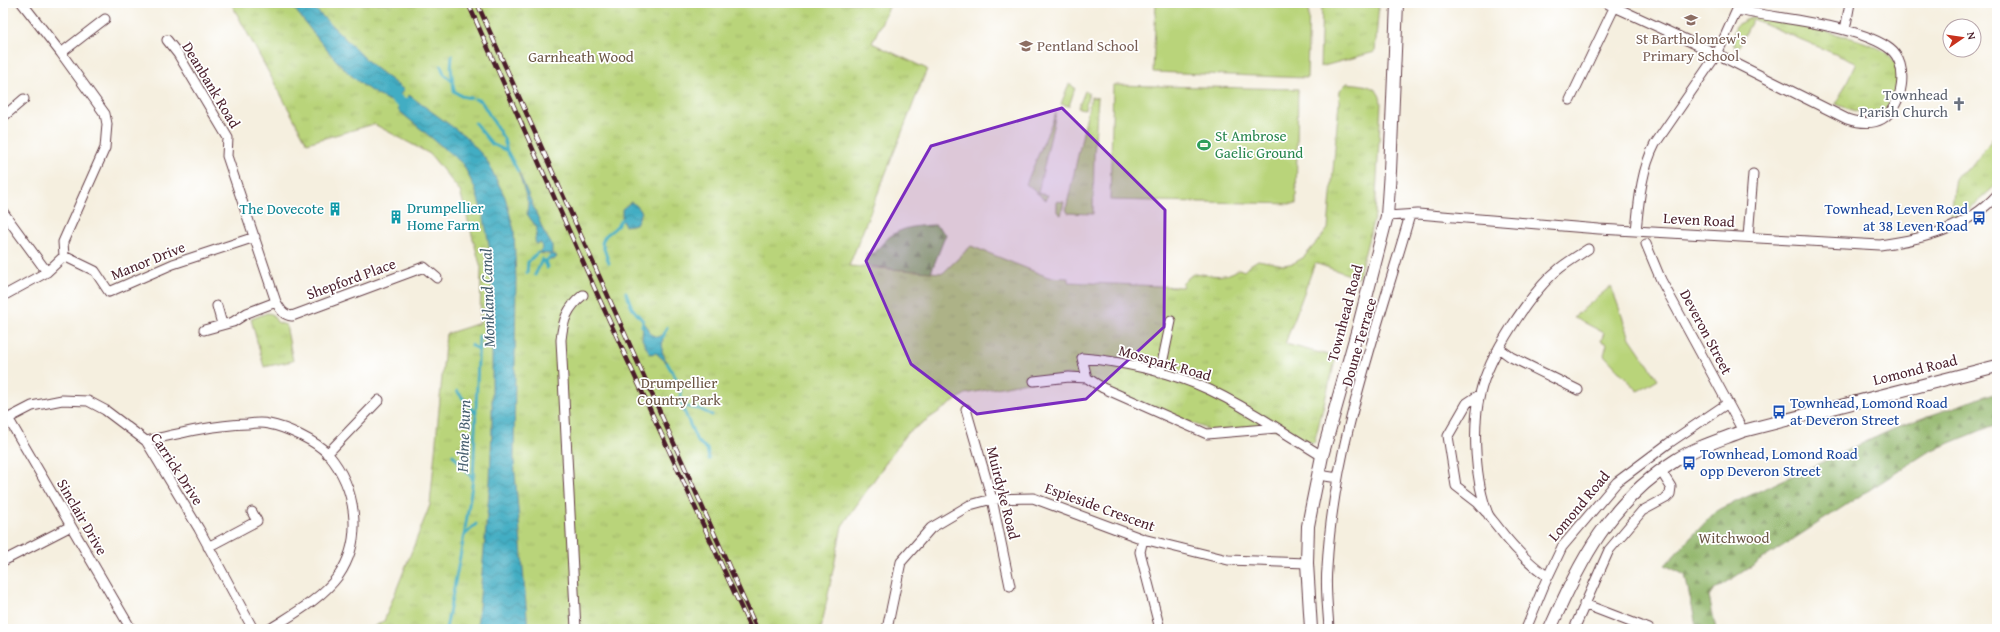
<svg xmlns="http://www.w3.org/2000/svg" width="2000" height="632" font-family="'Gentium Book Plus',serif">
<defs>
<pattern id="forest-firs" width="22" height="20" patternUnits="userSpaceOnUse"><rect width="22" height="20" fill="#92b66a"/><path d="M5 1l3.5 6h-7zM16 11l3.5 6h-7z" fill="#799357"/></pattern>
<pattern id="park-tufts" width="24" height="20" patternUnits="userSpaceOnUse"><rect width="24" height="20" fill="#b9d47a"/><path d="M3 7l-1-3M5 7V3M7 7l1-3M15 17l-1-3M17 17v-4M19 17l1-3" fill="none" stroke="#a1b66a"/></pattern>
<pattern id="water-waves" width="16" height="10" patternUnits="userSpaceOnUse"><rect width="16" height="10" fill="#43adc3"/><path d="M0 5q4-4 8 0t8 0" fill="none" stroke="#3a8c9f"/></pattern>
</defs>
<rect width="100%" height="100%" fill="#fff"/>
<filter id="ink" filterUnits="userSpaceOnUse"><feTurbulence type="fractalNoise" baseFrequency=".025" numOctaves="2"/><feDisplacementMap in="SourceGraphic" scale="8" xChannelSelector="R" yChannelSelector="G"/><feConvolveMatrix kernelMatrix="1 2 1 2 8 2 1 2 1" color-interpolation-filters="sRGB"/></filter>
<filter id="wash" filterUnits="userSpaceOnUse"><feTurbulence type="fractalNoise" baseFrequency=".012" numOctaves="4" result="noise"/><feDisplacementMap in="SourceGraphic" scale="16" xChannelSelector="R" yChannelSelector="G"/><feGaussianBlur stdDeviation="0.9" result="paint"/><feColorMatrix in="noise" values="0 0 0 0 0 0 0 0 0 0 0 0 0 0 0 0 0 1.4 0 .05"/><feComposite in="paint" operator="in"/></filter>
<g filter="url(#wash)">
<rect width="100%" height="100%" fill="#f5efdf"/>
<path fill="#b9d47a" stroke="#827a52" d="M1156,3H1309L1307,78L1153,72Z
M1069,84L1075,88L1069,106L1061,104Z
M1113,85L1298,89L1296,204L1110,200Z
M1085,91L1089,93L1085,109L1078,108Z
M1056,113L1038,193L1048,195L1045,200L1026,184Z
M1057,201L1064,202L1061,215L1057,212Z
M1611,286L1630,338L1658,379L1638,391L1604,355L1607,344L1601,341L1604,333L1574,317Z"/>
<path fill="url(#forest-firs)" stroke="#6e6a4a" d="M935,225L946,234L930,275L865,265L867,253H875C891,229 908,226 935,225Z
M1997,392V424L1928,452L1713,591L1709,597L1716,629H1697L1685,575L1665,565L1716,511L1900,426Z"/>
<path fill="url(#park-tufts)" stroke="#827a52" d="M231,3H891L872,43L927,69L849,266L943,273L971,246L1048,277L1068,278V282L1182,287L1183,282L1194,273C1210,275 1225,279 1239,269L1244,271L1250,265L1258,260L1284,265L1294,263L1304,257L1328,229L1340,90L1347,83C1362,85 1380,84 1381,103L1375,215L1358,278L1315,263L1285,344L1336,357L1314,443L1267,427L1212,431L1068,374L965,394L906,434L842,526L821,629H370L384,621L430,505L446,334L480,323L481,268L460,191L430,154L374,124L307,143Z
M1322,3H1379L1375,52L1320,67Z
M1754,16C1783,23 1875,37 1891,57C1904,74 1896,92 1887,109C1866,115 1856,112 1836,104L1856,63L1753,19L1736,52L1732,38L1736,25Z
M1091,97L1098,98L1094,155L1093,214L1068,213L1066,209Z
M1993,138H1997V184L1970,209L1954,216L1951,214L1956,177L1972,166Z
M267,313L272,314L277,322L286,325L293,361L264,367L251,319Z"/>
<path fill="url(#water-waves)" stroke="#466677" d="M290,3H309L374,67L404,90L393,102C350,87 317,37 290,3Z
M409,95L465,136L486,159L505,197L514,230L516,279L514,461L528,629H477L490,482L492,426V261L484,218L475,189L463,164L398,110Z
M518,170L544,232L552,245V255L555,254L557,257L554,260L549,259L550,254L537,253L542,250L541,243L536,244L535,240L537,228L527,214L528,203Z
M631,202L636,205L642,212L636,224L625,226L622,219V209Z
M643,321L649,329L650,334L657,337L663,335L662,351L667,363L656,353L650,354L642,339Z"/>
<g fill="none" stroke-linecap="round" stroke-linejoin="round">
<path stroke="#43adc3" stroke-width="3" d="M452,56L451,68L454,91L461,96L471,98
M441,66L444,74L453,82
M475,99L481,101L504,139L507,151L518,171
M475,123L492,144L507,151
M609,263L602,243C605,233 609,234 615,228C618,226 620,221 622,219
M538,269L542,259L547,268L548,267L546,261L550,257
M527,273L528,262L537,253
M535,275L537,271
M626,292L632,308L643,321L642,326
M663,337L667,327
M471,345L479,350
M667,363L680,385L682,406L697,441L707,449L709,459
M457,391L475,413
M682,406L699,409L712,415
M453,455L473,479
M464,536L473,479L479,336
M446,629L464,536L476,524"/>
<path stroke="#43adc3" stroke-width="11" d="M385,89L413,113"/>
</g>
</g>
<g filter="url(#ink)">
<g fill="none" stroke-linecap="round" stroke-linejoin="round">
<g stroke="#643e46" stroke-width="11">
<path id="minor" d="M1606,3L1717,54L1847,119C1859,123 1871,125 1882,119C1903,107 1910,64 1890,49C1859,25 1778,19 1738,10
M1845,30L1850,3
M167,40L178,54L228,138L227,156L276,302L247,313L233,322L204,330
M61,53L105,19
M1570,100L1614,8
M3,117L24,99
M3,212L47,272
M1387,216L1418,214L1599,229L1880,245C1923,239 1966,229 1997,195
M1636,231C1639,201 1641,171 1655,144L1717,54L1740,3
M1748,237L1753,174
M1646,244L1661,280L1743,431
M64,256L95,271L109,292L173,264L255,237
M3,296L47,272L64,256L63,242L105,148L107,124L105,114L61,53L22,3
M276,302C281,310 283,315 292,316L424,267L437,278
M217,306L222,324
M1500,349L1511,357L1578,390
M1160,373L1171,321
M1087,378L1082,358C1121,361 1174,373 1210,390C1233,401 1255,414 1277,428
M1034,381L1069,377L1087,378L1103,388L1207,434L1277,428L1322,456
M1479,395L1467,403L1448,436L1456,486L1478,503L1486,512
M966,409L992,499L1010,586
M8,418L131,629
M3,421L32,406L62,400L88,401L105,410L146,441L199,529L253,629
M146,441C180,433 213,425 248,424C254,423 262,422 269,424C286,427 316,441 328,454C356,487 364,538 339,575C321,599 295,613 270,629
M327,454L379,400
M1319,475L1338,478
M1143,539L1140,552L1160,629
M208,547L257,521L252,512
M3,561L71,526
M1548,577C1527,562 1512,546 1497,526C1494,522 1490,518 1488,514C1475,482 1472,427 1480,394C1488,357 1531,291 1560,268C1569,261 1579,255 1588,249
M1584,604L1649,629
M576,629L561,340C563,320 567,308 583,295
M887,629L901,562L931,528L970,505L992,499L1033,498L1143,539L1228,560L1307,563
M1329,629C1328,609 1325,588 1327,568C1333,447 1377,330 1410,215
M1526,629L1545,583L1562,547L1617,482L1669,443L1728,403
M1574,629L1609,550L1642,511L1666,498L1670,494L1671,487L1661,471"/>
</g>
<g stroke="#643e46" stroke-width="14">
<path id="tertiary" d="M1311,629L1307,563L1308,526L1312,505L1322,456L1359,325L1387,216L1390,171L1397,3
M1550,629C1581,559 1609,503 1676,460C1696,447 1720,440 1743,431L1997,366"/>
</g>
<use href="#minor" stroke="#fff" stroke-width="9"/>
<use href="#tertiary" stroke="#fff" stroke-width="12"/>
<g stroke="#4a1f2b" stroke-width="4.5">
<path id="rail" d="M468,3L598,296L751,629
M477,3L757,629"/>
</g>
<use href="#rail" stroke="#fff" stroke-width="3" stroke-dasharray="9" stroke-linecap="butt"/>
</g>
</g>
<path fill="#7b2cbf" fill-opacity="0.2" stroke="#7b2cbf" stroke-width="3" stroke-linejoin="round" d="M1062,108L1165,210L1164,327L1086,399L977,414L911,364L866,261L931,146Z"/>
<defs>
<g id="school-bare" transform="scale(1.08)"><path d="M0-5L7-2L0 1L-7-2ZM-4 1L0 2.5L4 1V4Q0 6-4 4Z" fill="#8d6e63" stroke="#fff" stroke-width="2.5" paint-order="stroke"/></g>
<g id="church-bare" transform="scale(1.08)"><path d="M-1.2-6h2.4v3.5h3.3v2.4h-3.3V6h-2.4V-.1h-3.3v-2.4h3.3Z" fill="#6b7280" stroke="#fff" stroke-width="2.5" paint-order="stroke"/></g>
<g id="stadium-bare" transform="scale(1.08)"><path d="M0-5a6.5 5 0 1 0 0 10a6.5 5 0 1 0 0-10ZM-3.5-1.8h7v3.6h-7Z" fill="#2e9e5b" stroke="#fff" stroke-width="2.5" paint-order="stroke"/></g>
<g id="building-bare" transform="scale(1.08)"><path d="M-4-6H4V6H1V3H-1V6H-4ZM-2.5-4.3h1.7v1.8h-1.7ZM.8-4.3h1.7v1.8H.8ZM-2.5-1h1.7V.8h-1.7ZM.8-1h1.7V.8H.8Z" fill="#0f9aa8" stroke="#fff" stroke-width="2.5" paint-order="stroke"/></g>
<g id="bus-bare" transform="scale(1.08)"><path d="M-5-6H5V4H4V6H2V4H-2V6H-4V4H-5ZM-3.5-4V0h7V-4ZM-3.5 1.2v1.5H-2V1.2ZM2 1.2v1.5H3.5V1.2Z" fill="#1a4fb4" stroke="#fff" stroke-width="2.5" paint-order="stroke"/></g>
</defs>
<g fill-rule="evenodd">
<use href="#school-bare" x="1691" y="20"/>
<use href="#school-bare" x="1026" y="46"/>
<use href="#church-bare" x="1959" y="104"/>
<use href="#stadium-bare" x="1204" y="145"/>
<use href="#building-bare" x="335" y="209"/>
<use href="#building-bare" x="396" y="217"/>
<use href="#bus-bare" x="1979" y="218"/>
<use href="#bus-bare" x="1779" y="412"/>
<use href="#bus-bare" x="1689" y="463"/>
</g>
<g text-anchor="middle" stroke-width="3.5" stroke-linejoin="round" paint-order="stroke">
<g font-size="15" fill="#785e54" stroke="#fff">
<text x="1691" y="44">St Bartholomew's<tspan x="1691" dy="17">Primary School</tspan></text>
<text x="1037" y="51" text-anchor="start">Pentland School</text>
</g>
<g font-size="15" fill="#6b5543" stroke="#fff">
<text x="581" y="62">Garnheath Wood</text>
<text x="679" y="388">Drumpellier<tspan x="679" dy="17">Country Park</tspan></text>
<text x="1734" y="543">Witchwood</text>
</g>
<g font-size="15" fill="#4a1f2b" stroke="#fff">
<text transform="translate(211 85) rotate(59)" y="5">Deanbank Road</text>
<text transform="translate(1699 220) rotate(3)" y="5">Leven Road</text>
<text transform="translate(148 261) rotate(-22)" y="5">Manor Drive</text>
<text transform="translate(351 279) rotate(-20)" y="5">Shepford Place</text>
<text transform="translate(1345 313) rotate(-75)" y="5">Townhead Road</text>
<text transform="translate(1706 332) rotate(62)" y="5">Deveron Street</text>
<text transform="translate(1359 342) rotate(-74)" y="5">Doune Terrace</text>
<text transform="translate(1165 363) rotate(16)" y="5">Mosspark Road</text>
<text transform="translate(1915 370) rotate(-14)" y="5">Lomond Road</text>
<text transform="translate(177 469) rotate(57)" y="5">Carrick Drive</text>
<text transform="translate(1003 493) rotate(76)" y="5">Muirdyke Road</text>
<text transform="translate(1579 506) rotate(-50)" y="5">Lomond Road</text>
<text transform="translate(1100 507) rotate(20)" y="5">Espieside Crescent</text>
<text transform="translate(82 517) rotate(60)" y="5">Sinclair Drive</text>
</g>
<g font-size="15" fill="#5b616d" stroke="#fff" text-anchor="end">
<text x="1948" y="100">Townhead<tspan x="1948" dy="17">Parish Church</tspan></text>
</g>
<g font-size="15" fill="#27864d" stroke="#fff" text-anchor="start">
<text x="1215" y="141">St Ambrose<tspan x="1215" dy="17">Gaelic Ground</tspan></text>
</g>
<g font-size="15" fill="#0d838f" stroke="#fff" text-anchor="start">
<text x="407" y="213">Drumpellier<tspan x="407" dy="17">Home Farm</tspan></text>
<text x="324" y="214" text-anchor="end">The Dovecote</text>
</g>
<g font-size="15" fill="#164399" stroke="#fff" text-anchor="start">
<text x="1968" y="214" text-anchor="end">Townhead, Leven Road<tspan x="1968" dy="17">at 38 Leven Road</tspan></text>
<text x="1790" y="408">Townhead, Lomond Road<tspan x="1790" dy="17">at Deveron Street</tspan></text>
<text x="1700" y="459">Townhead, Lomond Road<tspan x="1700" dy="17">opp Deveron Street</tspan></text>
</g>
<g font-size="16" font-style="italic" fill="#475f6f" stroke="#fff">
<text transform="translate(487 298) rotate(-92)" y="6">Monkland Canal</text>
<text transform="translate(463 436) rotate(-88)" y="6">Holme Burn</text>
</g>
</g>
<rect width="2000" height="632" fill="none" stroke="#fff" stroke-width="16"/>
<g transform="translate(1962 38) rotate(77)"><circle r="19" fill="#ffffff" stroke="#b7a5aa"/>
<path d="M0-3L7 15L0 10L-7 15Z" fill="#c8321e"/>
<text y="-6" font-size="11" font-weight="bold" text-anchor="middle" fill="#4a1f2b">N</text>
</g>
</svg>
